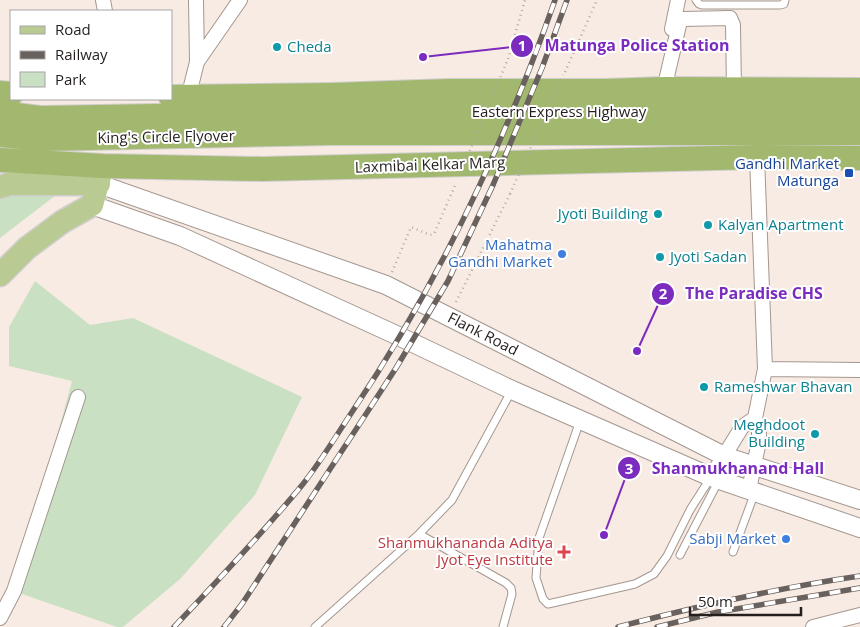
<svg xmlns="http://www.w3.org/2000/svg" width="860" height="627" font-family="'Open Sans',sans-serif">
<rect width="100%" height="100%" fill="#f8ebe3"/>
<path fill="#cae0c3" d="M60,192L0,238V193Z
M35,281L90,325L133,318L302,397L255,495L180,579L123,627H117L22,594L20,573L72,381L9,366V327Z"/>
<g fill="none" stroke-linecap="round" stroke-linejoin="round">
<g stroke="#a39790" stroke-width="9">
<path id="service" d="M696,0L699,4L702,5H780L784,4L785,0
M580,421L539,538L536,578L543,599L548,604L635,584L654,574L667,556L690,510L711,477
M419,534L506,583L511,588L512,594L503,627
M733,552L755,492
M680,555L719,480
M315,627L419,534L452,500L512,390"/>
</g>
<g stroke="#a39790" stroke-width="16">
<path id="minor" d="M103,0L105,11
M672,29L678,0
M197,62L240,0
M664,89L680,21L683,19L730,18L733,25L734,90
M188,98L197,62L196,0
M765,369L860,370
M711,477L742,427L755,418
M749,490L759,441V430L755,418L765,369L757,157
M0,618L14,591L78,397
M813,627L860,615"/>
</g>
<g stroke="#a39790" stroke-width="20">
<path id="tertiary" d="M99,184L386,285L724,456L860,500
M92,205L180,236L394,334L512,390L711,477L860,528"/>
</g>
<g stroke="#cfcecd" stroke-width="25">
<path id="primary" d="M0,187L9,184H99
M0,275L27,248L62,222L92,205L103,166"/>
</g>
<g stroke="#cfcecd" stroke-width="26">
<path id="trunk" d="M0,93L11,94
M171,97L331,95L449,91H605L664,89L860,90
M0,113L40,118L332,113L860,112
M0,135L41,139L332,133H860
M0,160L103,166L262,169L757,157L860,158"/>
</g>
<path stroke="#b4a9a3" stroke-width="2.5" stroke-dasharray="1 4" stroke-linecap="butt" d="M508,59L525,0
M565,72L597,0
M392,272L411,227L430,235L434,234L456,183
M456,302L510,194"/>
<use href="#service" stroke="#fff" stroke-width="7"/>
<use href="#minor" stroke="#fff" stroke-width="14"/>
<use href="#tertiary" stroke="#fff" stroke-width="18"/>
<use href="#primary" stroke="#b9ca92" stroke-width="22"/>
<use href="#trunk" stroke="#a2b86e" stroke-width="24"/>
<g stroke="#69615d" stroke-width="5.5">
<path id="rail" d="M174,627C218,580 263,533 303,484C321,461 336,436 352,412C438,284 504,145 555,0
M224,627L242,604L396,368L448,281L493,185L542,68L567,0
M618,627C698,606 778,588 860,576
M657,627L718,612L860,588"/>
</g>
<use href="#rail" stroke="#fff" stroke-width="4" stroke-dasharray="11" stroke-linecap="butt"/>
<path stroke="#b4a9a3" stroke-width="2.5" stroke-dasharray="1 4" stroke-linecap="butt" d="M460,174L508,59
M510,194L563,75"/>
</g>
<g fill="#0f9aa8" stroke="#fff" stroke-width="2">
<circle cx="277" cy="47" r="5"/>
<circle cx="658" cy="214" r="5"/>
<circle cx="708" cy="225" r="5"/>
<circle cx="660" cy="257" r="5"/>
<circle cx="704" cy="387" r="5"/>
<circle cx="815" cy="434" r="5"/>
</g>
<rect fill="#1a4fb4" stroke="#fff" stroke-width="2" x="844" y="168" width="10" height="10" rx="2.5"/>
<g fill="#3f7fe0" stroke="#fff" stroke-width="2">
<circle cx="562" cy="254" r="5"/>
<circle cx="786" cy="539" r="5"/>
</g>
<path fill="#e0444e" stroke="#fff" stroke-width="2" d="M561.5 544.5h5v5h5v5h-5v5h-5v-5h-5v-5h5z"/>
<g text-anchor="middle" stroke-width="4" stroke-linejoin="round" paint-order="stroke">
<g font-size="15" fill="#0d838f" stroke="#fff" text-anchor="start">
<text x="287" y="52">Cheda</text>
<text x="648" y="219" text-anchor="end">Jyoti Building</text>
<text x="718" y="230">Kalyan Apartment</text>
<text x="670" y="262">Jyoti Sadan</text>
<text x="714" y="392">Rameshwar Bhavan</text>
<text x="805" y="430" text-anchor="end">Meghdoot<tspan x="805" dy="17">Building</tspan></text>
</g>
<g font-size="15" fill="#241f1d" stroke="#fff">
<text x="559" y="117">Eastern Express Highway</text>
<text transform="translate(166 137) rotate(-1)" y="5">King's Circle Flyover</text>
<text transform="translate(430 165) rotate(-2)" y="5">Laxmibai Kelkar Marg</text>
<text transform="translate(483 334) rotate(27)" y="5">Flank Road</text>
</g>
<g font-size="15" fill="#164399" stroke="#fff" text-anchor="end">
<text x="839" y="169">Gandhi Market<tspan x="839" dy="17">Matunga</tspan></text>
</g>
<g font-size="15" fill="#366cbe" stroke="#fff" text-anchor="end">
<text x="552" y="250">Mahatma<tspan x="552" dy="17">Gandhi Market</tspan></text>
<text x="776" y="544">Sabji Market</text>
</g>
<g font-size="15" fill="#be3a42" stroke="#fff" text-anchor="end">
<text x="553" y="548">Shanmukhananda Aditya<tspan x="553" dy="17">Jyot Eye Institute</tspan></text>
</g>
</g>
<path fill="none" stroke="#7b2cbf" stroke-width="2" d="M423 57L522 46M637 351L663 294M604 535L629 468"/>
<g fill="#7b2cbf" stroke="#fff" stroke-width="2">
<circle cx="423" cy="57" r="5"/>
<circle cx="637" cy="351" r="5"/>
<circle cx="604" cy="535" r="5"/>
<circle cx="522" cy="46" r="12"/>
<circle cx="663" cy="294" r="12"/>
<circle cx="629" cy="468" r="12"/>
</g>
<g font-size="15" text-anchor="middle" font-weight="bold" fill="#fff">
<text x="522" y="51">1</text>
<text x="663" y="299">2</text>
<text x="629" y="474">3</text>
</g>
<g font-size="16" text-anchor="middle" font-weight="bold" fill="#7b2cbf" stroke="#fff" stroke-width="4" stroke-linejoin="round" paint-order="stroke">
<text x="637" y="51">Matunga Police Station</text>
<text x="754" y="299">The Paradise CHS</text>
<text x="738" y="474">Shanmukhanand Hall</text>
</g>
<rect x="10" y="10" width="162" height="90" fill="#ffffff" stroke="#a7a5a5"/>
<rect x="20" y="26" width="25" height="8" fill="#b9ca92" stroke="#a7a5a5"/>
<text x="55" y="35" font-size="15" fill="#241f1d">Road</text>
<rect x="20" y="51" width="25" height="8" fill="#69615d" stroke="#a7a5a5"/>
<text x="55" y="60" font-size="15" fill="#241f1d">Railway</text>
<rect x="20" y="72" width="25" height="15" fill="#cae0c3" stroke="#a7a5a5"/>
<text x="55" y="85" font-size="15" fill="#241f1d">Park</text>
<path d="M690 607v8h111v-8" fill="none" stroke="#241f1d" stroke-width="2.5"/>
<text x="698" y="607" font-size="15" fill="#241f1d" stroke="#ffffff" stroke-width="4" paint-order="stroke">50 m</text>
</svg>
